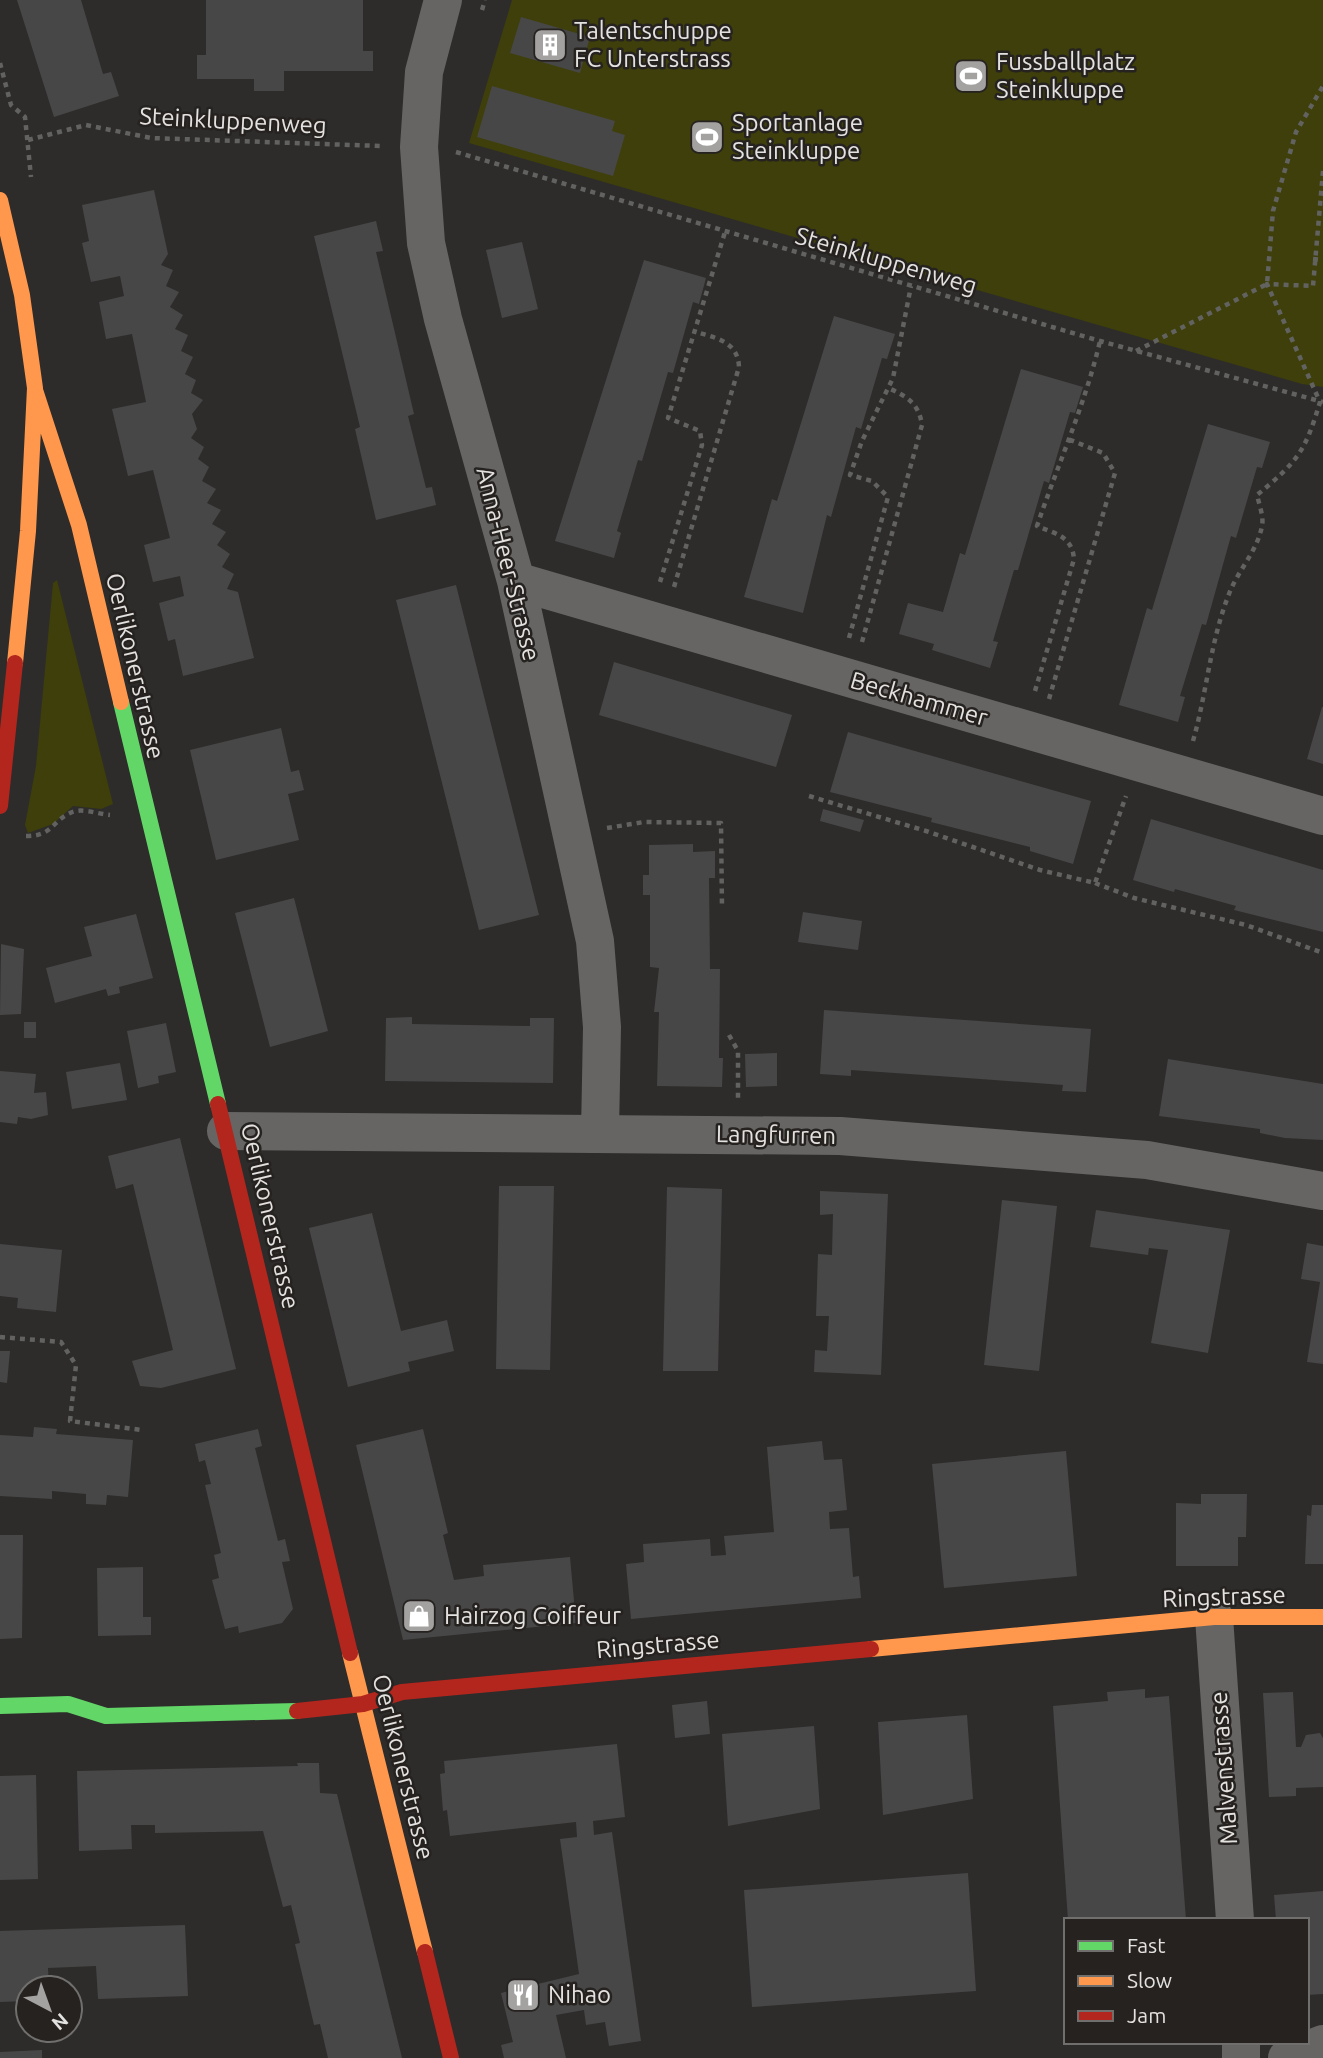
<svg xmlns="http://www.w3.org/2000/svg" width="1323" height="2058" font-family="Ubuntu,sans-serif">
<rect width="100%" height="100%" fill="#2d2c2b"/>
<path fill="#3e3f0b" d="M512,0H1323V387L1302,384L469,143Z
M57,580L113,804L101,809L73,806L53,824L28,833L25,825L36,766L53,583Z"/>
<path fill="#484747" d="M17,0H81L103,74L111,72L119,96L54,117Z
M206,0H363V51H373V71H284V91H254V79H197V55H206Z
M521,17L590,37L580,73L510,53Z
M492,86L615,121L612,131L625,135L613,176L477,137Z
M154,190L168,254L161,265L173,270L166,286L179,292L170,307L183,315L175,329L188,335L181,351L193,357L185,374L196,380L191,393L203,400L192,414L197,429L191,438L204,447L198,459L209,467L202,481L216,489L207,503L221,510L212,524L226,532L217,545L230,554L222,567L234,574L227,589L238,592L254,658L183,676L175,639L168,641L159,603L184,596L180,576L153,582L144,545L170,538L153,470L128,476L112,409L146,402L132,334L106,339L99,302L124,296L120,276L91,282L82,243L89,241L82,205Z
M376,221L383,251L376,252L414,414L408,416L426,488L432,487L436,505L376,520L355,429L360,427L314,236Z
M522,242L538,309L502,318L486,250Z
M644,260L706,278L699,304L693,302L673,373L668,372L642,461L638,460L617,531L621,533L614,558L555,541Z
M834,316L895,334L887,359L882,358L861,429L856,427L831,517L827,515L803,613L744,597L772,499L777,501Z
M1021,369L1083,387L1075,413L1070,412L1049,483L1044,481L1018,570H1014L993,641L998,642L990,668L932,650L934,644L899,634L908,603L943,612L960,553L965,555Z
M1208,424L1270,442L1262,468L1257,467L1236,538L1231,536L1206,625L1202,624L1180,696L1185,697L1178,722L1119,705L1147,608L1152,610Z
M456,585L539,915L479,930L396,600Z
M614,662L792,715L776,767L599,715Z
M1322,707H1323V764L1307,759Z
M281,728L291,772L299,770L304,790L288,794L299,840L216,860L190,750Z
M848,732L1091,801L1073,864L1030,851V847L931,822L932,818L830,792Z
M823,809L864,820L860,832L820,821Z
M1151,819L1323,870V932L1234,910L1236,906L1175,889L1174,892L1133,880Z
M693,844V852L715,851V878H709L710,969H720L719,1058H723L722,1087L657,1086L659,1012H654L659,968L650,967V895H643V875H649V845Z
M294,898L328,1031L270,1047L235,913Z
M803,912L862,921L858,950L798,942Z
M136,914L153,978L119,987L120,993L108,996L106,989L55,1003L46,968L92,956L84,927Z
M1,944L24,949L21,1014L0,1015Z
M824,1010L1091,1029L1086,1092L1062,1091L1063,1085L953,1077L851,1070V1076L820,1074Z
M412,1017V1024L530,1026V1018H554L553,1083L385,1081L386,1018Z
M24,1022H36V1038H24Z
M166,1023L176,1072L158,1076L159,1083L138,1088L127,1031Z
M777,1053V1086L746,1087L745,1054Z
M1168,1059L1323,1084V1140L1285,1138L1260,1133V1129L1159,1116Z
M120,1063L127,1100L72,1109L66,1072Z
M0,1071L36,1074L34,1093L46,1092L48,1115L31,1119L18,1117L17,1124L0,1122Z
M180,1138L236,1369L161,1388L140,1386L132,1361L173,1350L133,1184L116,1189L108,1156Z
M499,1186H554L550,1370L496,1369Z
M667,1187L722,1189L718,1371H663Z
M820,1191L888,1194L881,1375L814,1372L815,1350L827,1351L829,1316H816L818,1254L832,1255L833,1214L820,1215Z
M1002,1200L1057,1206L1039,1371L984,1365Z
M1096,1210L1230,1230L1208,1353L1151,1343L1168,1250L1149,1248L1148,1255L1090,1247Z
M372,1213L401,1331L447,1320L454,1351L408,1362L410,1371L348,1387L309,1228Z
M1307,1243L1323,1246V1364L1307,1362L1320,1282L1301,1279Z
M0,1244L62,1250L56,1312L17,1308L18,1298L0,1296Z
M0,1351H10L7,1383L0,1382Z
M34,1427L57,1429L56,1434L133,1440L128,1497L107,1495L106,1505L86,1504V1494L52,1491V1499L0,1496V1435L33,1437Z
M258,1429L262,1446L255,1448L278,1541L285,1539L290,1561L282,1562L293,1609L282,1623L239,1633L238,1626L225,1629L212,1580L219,1578L214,1555L221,1553L205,1485L211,1484L205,1460L199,1462L195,1444Z
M423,1429L448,1533L443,1535L454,1580L484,1576L483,1565L570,1557L576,1623L403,1640L356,1445Z
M822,1441L824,1460L842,1459L847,1510L829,1512L830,1529L849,1528L853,1577L859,1576L861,1598L631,1619L626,1564L644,1562L643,1544L710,1539L711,1556L726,1555L724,1536L774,1532L767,1447Z
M1066,1451L1077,1576L944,1588L932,1464Z
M1201,1494H1247L1246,1537H1238V1566H1176V1503L1201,1504Z
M1312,1505H1323V1564H1305L1307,1515L1311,1516Z
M0,1535H23L22,1638L0,1639Z
M143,1567V1617H151V1635L98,1636L97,1568Z
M1145,1689V1698L1169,1696L1186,1920H1068L1053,1706L1108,1701L1107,1692Z
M1293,1692L1296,1747H1301L1306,1735L1320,1733L1323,1738V1787L1296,1788V1796L1269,1797L1263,1693Z
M707,1701L710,1734L675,1738L672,1705Z
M967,1715L973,1799L883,1815L878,1722Z
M814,1726L820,1809L728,1826L722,1734Z
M617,1744L625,1817L593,1821L594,1835L612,1832L641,2041L609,2046L605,2022L586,2025L584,2010L556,2015L566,2058H504L501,2045L513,2042L501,1993L579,1974L560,1839L577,1837L576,1822L450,1836L447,1810L443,1811L440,1774L445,1773L444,1761Z
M297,1763H319L320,1793L337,1794L402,2058H328L320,2024L314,2025L295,1944L300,1943L291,1905L283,1907L263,1831L155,1833V1825H131L132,1849L79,1851L77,1771L298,1766Z
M36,1775L38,1879L0,1880V1776Z
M968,1873L976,1991L752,2007L744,1890Z
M1323,1891V1994L1307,1995V1920H1276L1274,1895Z
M185,1925L188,1996L98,1999L96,1966L48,1968L49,1988H28V2001L0,2002V1931Z
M42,2050V2058H0V2052Z"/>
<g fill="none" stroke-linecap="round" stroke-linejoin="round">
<path stroke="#626261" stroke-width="4.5" stroke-dasharray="5 5" stroke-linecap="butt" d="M482,10L485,0
M0,63L11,105L25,117L31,177
M28,140L86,125L151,138L381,146
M456,152L1100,341L1323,402
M1313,259L1323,260
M1136,351L1267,284L1273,211L1296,132L1323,86
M660,582L702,445L700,431L668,418L725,232
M674,587L739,367C738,342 717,338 696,332
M849,638L888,497L872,481L850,475L862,441L893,378L911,286
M862,642L922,425C919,404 907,396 888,388
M1035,691L1074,559C1072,536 1056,534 1037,526C1058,464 1085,405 1100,341
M1049,699L1115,473L1103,453L1068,439
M1193,741C1207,692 1210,642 1229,594C1238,570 1257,552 1262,526C1264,517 1259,504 1257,495C1298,461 1305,452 1320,402L1267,284L1313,286L1323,171
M809,796L926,831L1040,870L1095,883L1126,796
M607,828L644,822L721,823L722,908
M26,836C53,836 51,822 70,813C81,807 97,814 110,815
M1095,883L1134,898L1246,925L1323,953
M729,1035L738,1051V1098
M0,1337L61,1342L76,1365L70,1421L142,1430"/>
<path stroke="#666564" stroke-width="38" d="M443,0L424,72L419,147L426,243L443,319L516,581L595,941L602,1027L600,1132
M516,581L1323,816
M226,1131L840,1136L1147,1160L1323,1191
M1214,1617L1235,1920
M1241,2042V2058
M1287,2058L1323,2044"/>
<path stroke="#63d668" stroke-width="16" d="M121,702L218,1104
M0,1706L68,1704L106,1716L297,1711"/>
<path stroke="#ff974d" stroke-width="16" d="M0,200L22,295L35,388L28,531L15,663
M35,390L79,525L121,702
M871,1649L1214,1617H1323
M350,1653L425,1952"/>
<path stroke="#b3261e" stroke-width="16" d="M0,806L15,663
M218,1104L350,1653
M297,1711L363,1704L402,1692L871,1649
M425,1952L451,2058"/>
</g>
<defs>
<g id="building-square" transform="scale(1.75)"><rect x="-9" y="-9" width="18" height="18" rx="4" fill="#a4a2a1" stroke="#252220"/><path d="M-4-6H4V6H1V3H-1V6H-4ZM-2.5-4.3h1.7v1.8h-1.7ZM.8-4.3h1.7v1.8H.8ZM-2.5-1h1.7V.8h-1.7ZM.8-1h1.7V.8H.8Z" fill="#fff"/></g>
<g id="stadium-square" transform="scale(1.75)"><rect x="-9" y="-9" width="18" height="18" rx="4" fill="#a4a2a1" stroke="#252220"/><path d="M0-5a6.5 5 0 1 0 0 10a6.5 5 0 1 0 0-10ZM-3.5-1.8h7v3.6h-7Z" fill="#fff"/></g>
<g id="shop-square" transform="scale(1.75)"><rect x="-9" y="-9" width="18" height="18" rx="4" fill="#a4a2a1" stroke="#252220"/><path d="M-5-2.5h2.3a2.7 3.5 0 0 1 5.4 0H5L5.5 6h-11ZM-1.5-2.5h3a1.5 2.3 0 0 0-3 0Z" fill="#fff"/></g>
<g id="restaurant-square" transform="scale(1.75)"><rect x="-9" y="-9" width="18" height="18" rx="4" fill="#a4a2a1" stroke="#252220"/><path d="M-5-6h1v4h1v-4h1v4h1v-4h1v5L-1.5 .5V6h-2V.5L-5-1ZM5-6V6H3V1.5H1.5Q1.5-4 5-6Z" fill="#fff"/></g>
</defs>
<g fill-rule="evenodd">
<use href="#building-square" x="550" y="45"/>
<use href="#stadium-square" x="971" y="76"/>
<use href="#stadium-square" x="707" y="137"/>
<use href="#shop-square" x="419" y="1616"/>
<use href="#restaurant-square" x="523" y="1995"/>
</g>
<g text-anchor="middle" stroke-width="5" stroke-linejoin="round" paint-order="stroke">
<g font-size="24" fill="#e4e2e0" stroke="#252220" text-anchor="start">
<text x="574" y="39">Talentschuppe<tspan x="574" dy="28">FC Unterstrass</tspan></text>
<text x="996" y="70">Fussballplatz<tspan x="996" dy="28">Steinkluppe</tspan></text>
<text x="732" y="131">Sportanlage<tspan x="732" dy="28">Steinkluppe</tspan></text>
<text x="444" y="1624">Hairzog Coiffeur</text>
<text x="548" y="2003">Nihao</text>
</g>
<g font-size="24" fill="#e4e2e0" stroke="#252220">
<text transform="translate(233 121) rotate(3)" y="8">Steinkluppenweg</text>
<text transform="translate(886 261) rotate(16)" y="8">Steinkluppenweg</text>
<text transform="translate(508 564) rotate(76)" y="8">Anna-Heer-Strasse</text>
<text transform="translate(135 666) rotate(77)" y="8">Oerlikonerstrasse</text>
<text transform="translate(919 699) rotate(16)" y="8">Beckhammer</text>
<text transform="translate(776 1135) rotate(1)" y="8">Langfurren</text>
<text transform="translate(270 1216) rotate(77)" y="8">Oerlikonerstrasse</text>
<text transform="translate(1224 1597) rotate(-2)" y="8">Ringstrasse</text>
<text transform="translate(658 1645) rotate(-5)" y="8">Ringstrasse</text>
<text transform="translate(403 1767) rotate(76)" y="8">Oerlikonerstrasse</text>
<text transform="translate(1224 1768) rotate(-94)" y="8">Malvenstrasse</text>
</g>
</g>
<rect x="1064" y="1918" width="245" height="126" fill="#252220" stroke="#716f6d" stroke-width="2"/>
<rect x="1078" y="1941" width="35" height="10" fill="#63d668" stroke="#716f6d" stroke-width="2"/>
<text x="1127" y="1953" font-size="21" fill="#e4e2e0">Fast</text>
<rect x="1078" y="1976" width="35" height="10" fill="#ff974d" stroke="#716f6d" stroke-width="2"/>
<text x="1127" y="1988" font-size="21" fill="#e4e2e0">Slow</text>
<rect x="1078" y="2011" width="35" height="10" fill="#b3261e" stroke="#716f6d" stroke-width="2"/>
<text x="1127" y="2023" font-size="21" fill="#e4e2e0">Jam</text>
<g transform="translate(49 2009) rotate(139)"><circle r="33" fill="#252220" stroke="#716f6d" stroke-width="2"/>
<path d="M0-5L12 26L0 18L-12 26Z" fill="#a4a2a1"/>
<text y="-10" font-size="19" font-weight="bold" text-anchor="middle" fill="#e4e2e0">N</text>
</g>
</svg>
